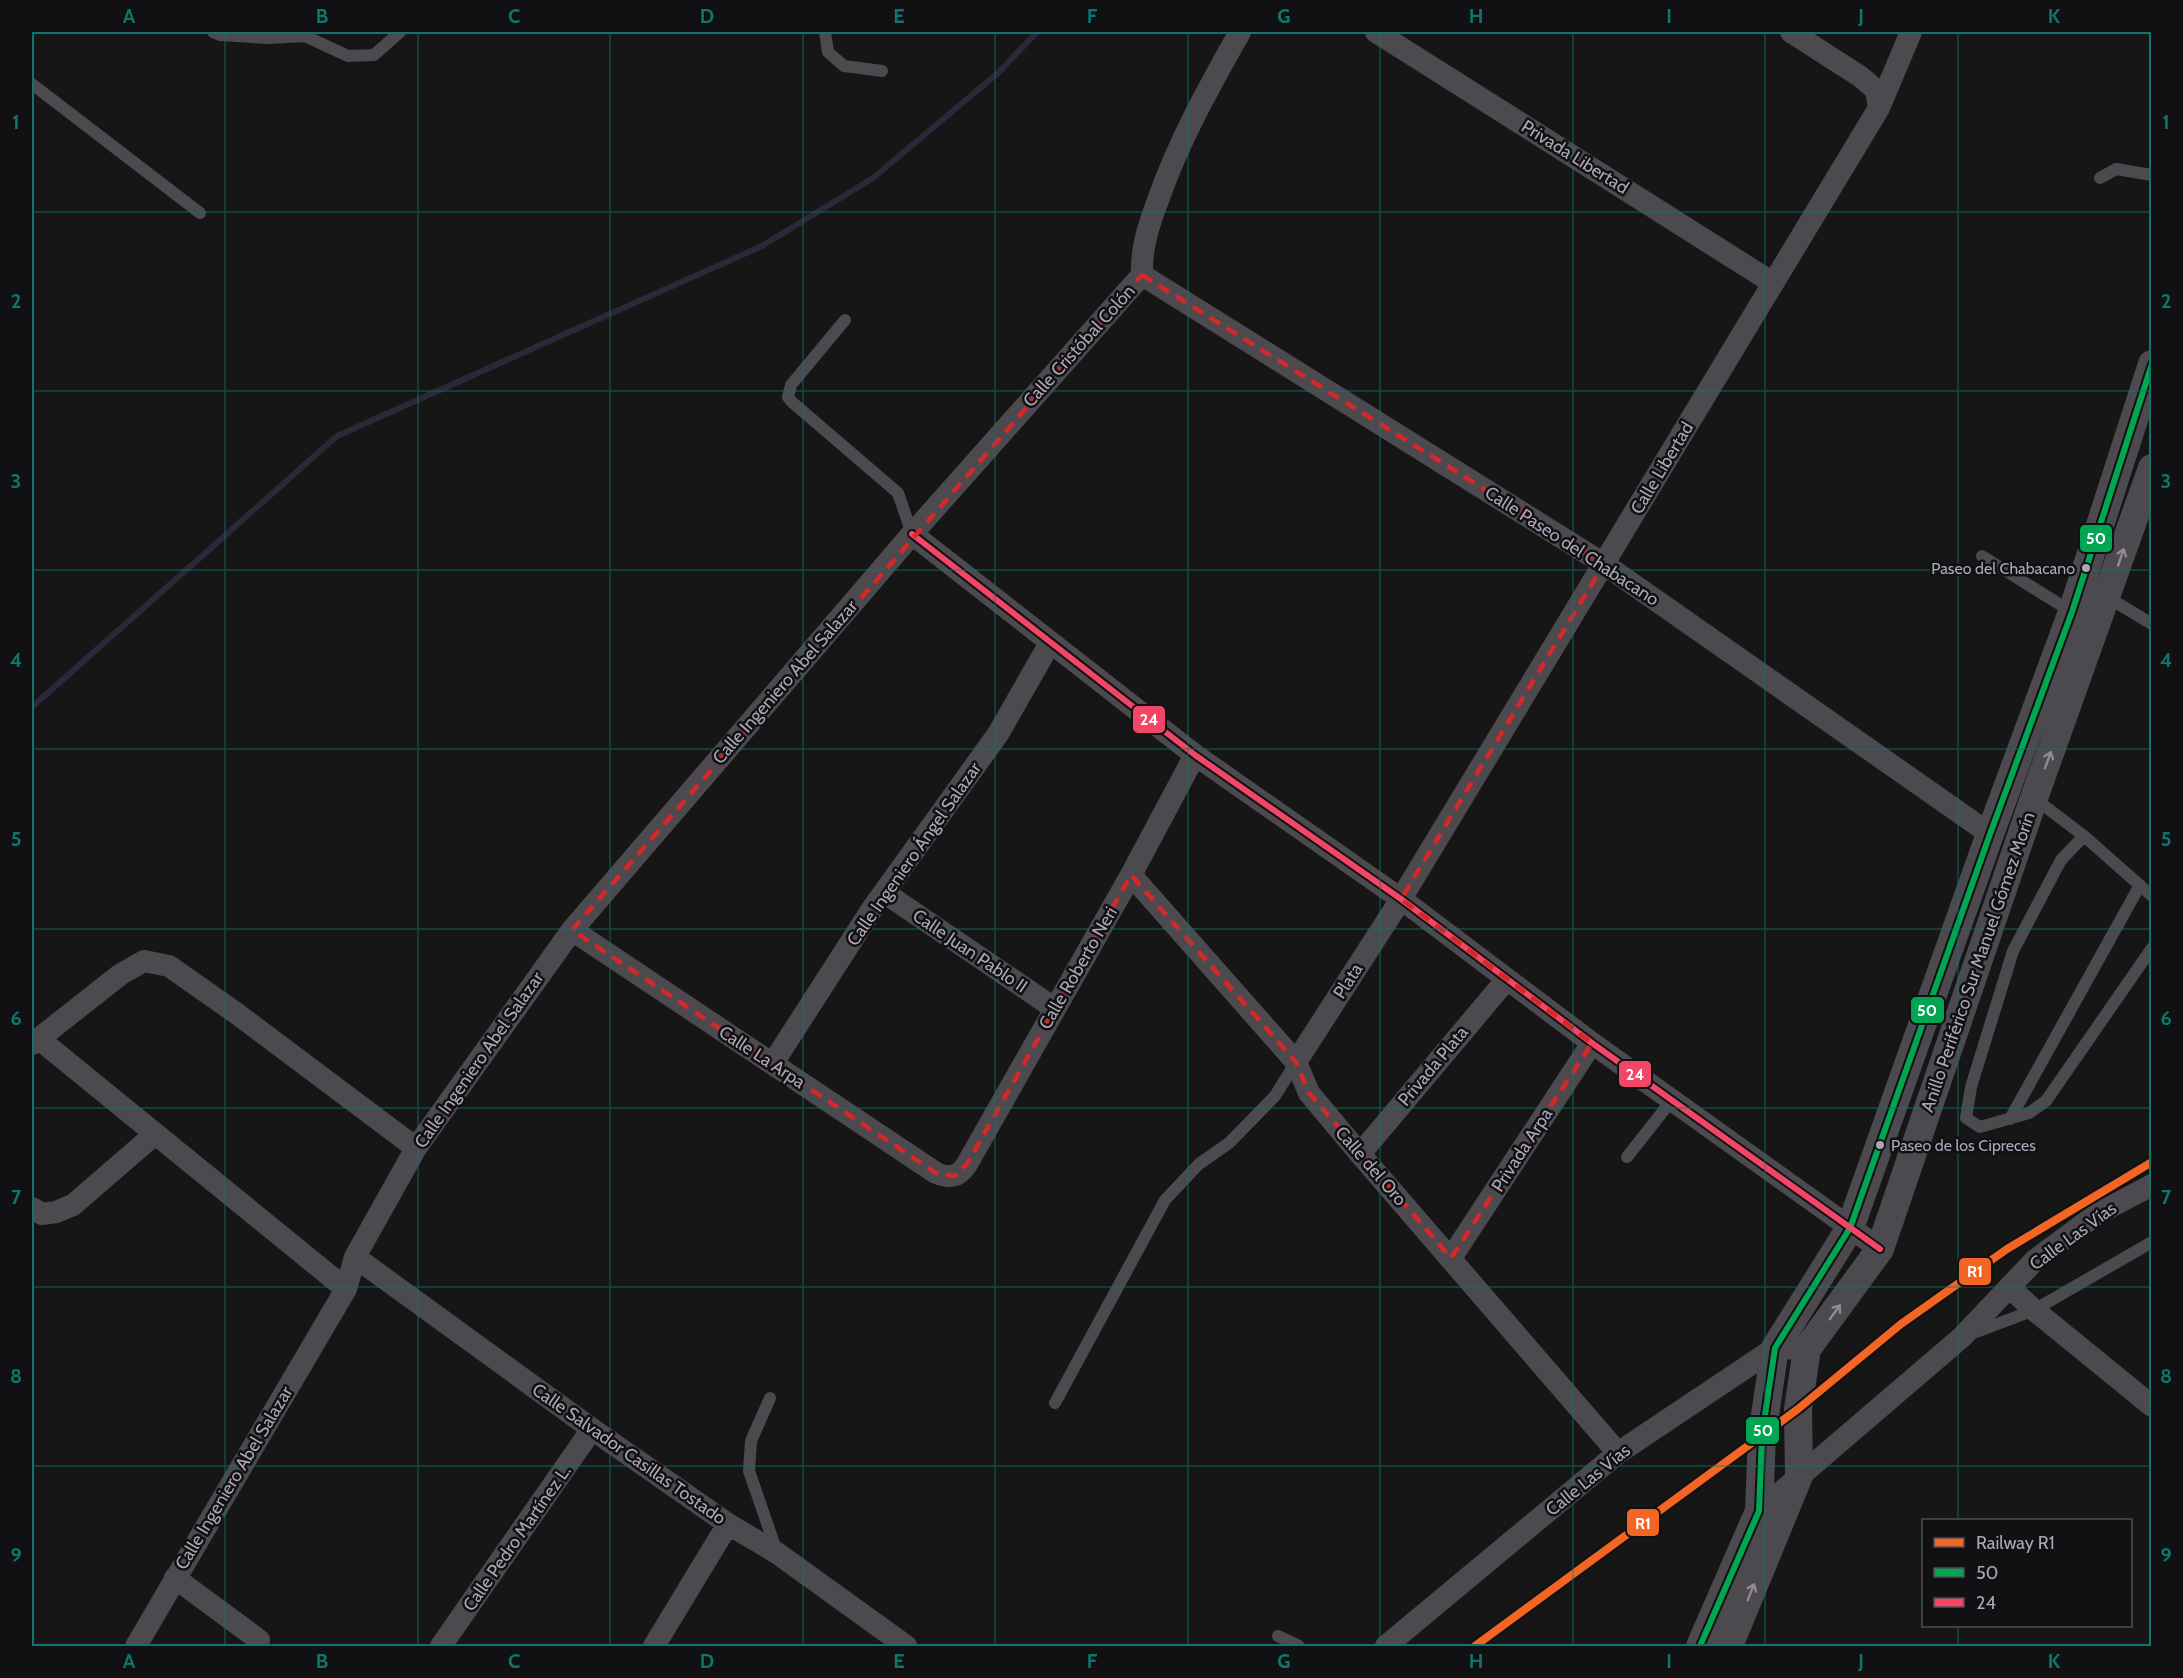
<svg xmlns="http://www.w3.org/2000/svg" width="2183" height="1678" font-family="Cabin,sans-serif">
<rect width="100%" height="100%" fill="#161616"/>
<g fill="none" stroke-linecap="round" stroke-linejoin="round">
<path stroke="#2c2839" stroke-width="6" d="M32,707L337,436L762,246L873,178L998,73L1037,32"/>
<path stroke="#4c494f" stroke-width="12" d="M213,32L220,35L268,38L305,36L348,56L374,55L400,32
M825,32L828,52L844,66L882,71
M32,84L200,213
M2100,178L2116,169L2152,175
M845,320L791,385L788,397L792,402L898,493L912,534
M1982,556L2072,612
M2107,597L2152,624
M2034,798L2084,836L2152,896
M2084,836L2061,860L2013,951L1971,1087L1966,1118L1980,1127L2029,1113L2046,1101L2152,948
M2010,1119L2140,885
M1627,1157L1672,1100
M1971,1334L2034,1310L2152,1242
M770,1398L751,1441L749,1471L777,1552
M1055,1403L1165,1200L1199,1164L1229,1143L1275,1096L1296,1062
M1278,1636L1299,1646"/>
<path stroke="#4c494f" stroke-width="22" d="M1376,32L1773,283
M1791,32L1861,77L1876,90L1879,108
M1142,275L1604,564L1990,834
M912,534L1195,755L1401,899L1592,1043L1880,1249
M1131,875L1296,1062L1309,1093L1360,1154L1618,1453
M885,893L1054,1008
M572,930L936,1173C950,1179 959,1177 967,1164L1131,875L1195,755
M39,1039L346,1289
M32,1044L121,974L144,961L169,966L236,1013L416,1148
M1296,1062L1401,899L1879,108L1911,32
M773,1063L872,909L998,734L1050,643
M1360,1154L1507,979
M32,1208L42,1214L56,1212L73,1205L155,1134
M355,1257L592,1429L728,1524L777,1553L906,1646
M1451,1258L1592,1043
M2010,1288L2034,1310L2152,1406
M1759,1511L1962,1337L2035,1260L2097,1214L2152,1185
M175,1578L259,1640
M136,1646L346,1289L355,1257L416,1148L572,930L912,534L1142,275C1141,249 1148,227 1157,203C1178,142 1209,87 1240,32
M441,1646L592,1429
M654,1646L728,1524
M1386,1646L1618,1453L1775,1348L1807,1349"/>
<path stroke="#4c494f" stroke-width="28" d="M1700,1646L1759,1511L1762,1435L1775,1348L1850,1228L1990,834L2072,612L2152,364
M1729,1646L1799,1476L1798,1409L1807,1349L1880,1249L2034,798L2152,468"/>
<g stroke="#111012" stroke-width="10">
<path id="bus-1" d="M1700,1646L1759,1511L1762,1435L1775,1348L1850,1228L1990,834L2072,612L2152,364"/>
</g>
<g stroke="#111012" stroke-width="10">
<path id="bus-2" d="M912,534L1195,755L1401,899L1592,1043L1880,1249"/>
</g>
<use href="#bus-1" stroke="#00a651" stroke-width="6"/>
<use href="#bus-2" stroke="#f34667" stroke-width="6"/>
<g stroke="#111012" stroke-width="12">
<path id="rail-1" d="M1475,1646L1798,1409L1901,1324L2007,1249L2152,1162"/>
</g>
<use href="#rail-1" stroke="#f26522" stroke-width="8"/>
</g>
<defs><path id="oneway-shaft" d="M-6 0H5M1.5-3L5.5 0L1.5 3" fill="none" stroke-width="1.6" stroke-linecap="round" stroke-linejoin="round" transform="scale(1.5)"/></defs>
<g stroke="#918998">
<use href="#oneway-shaft" transform="translate(2121 557) rotate(-71)"/>
<use href="#oneway-shaft" transform="translate(2048 760) rotate(-70)"/>
<use href="#oneway-shaft" transform="translate(1835 1312) rotate(-54)"/>
<use href="#oneway-shaft" transform="translate(1751 1592) rotate(-68)"/>
</g>
<path fill="none" stroke="#d62828" stroke-width="4.5" stroke-dasharray="12 8" stroke-linejoin="round" d="M1142,275L1604,564L1401,899L1592,1043L1451,1258L1309,1093L1296,1062L1131,875L967,1164L955,1176L936,1173L572,930Z"/>
<path fill="none" stroke="#0f766e" stroke-width="1.5" stroke-opacity="0.55" d="M225,32V1646M418,32V1646M610,32V1646M803,32V1646M995,32V1646M1188,32V1646M1380,32V1646M1573,32V1646M1765,32V1646M1958,32V1520M32,212H2152M32,391H2152M32,570H2152M32,749H2152M32,929H2152M32,1108H2152M32,1287H2152M32,1466H2152M1958,1626V1646"/>
<g fill="#aea5b8" stroke="#111012" stroke-width="2">
<circle cx="2086" cy="568" r="5"/>
<circle cx="1880" cy="1145" r="5"/>
</g>
<g text-anchor="middle" stroke-width="5" stroke-linejoin="round" paint-order="stroke">
<g font-size="16" fill="#aea5b8" stroke="#111012" text-anchor="end">
<text x="2075" y="574">Paseo del Chabacano</text>
<text x="1891" y="1151" text-anchor="start">Paseo de los Cipreces</text>
</g>
<g font-size="18" fill="#aea5b8" stroke="#111012">
<text transform="translate(1575 157) rotate(32)" y="6">Privada Libertad</text>
<text transform="translate(1079 346) rotate(-48)" y="6">Calle Cristóbal Colón</text>
<text transform="translate(1662 468) rotate(-59)" y="6">Calle Libertad</text>
<text transform="translate(1572 546) rotate(33)" y="6">Calle Paseo del Chabacano</text>
<text transform="translate(785 682) rotate(-49)" y="6">Calle Ingeniero Abel Salazar</text>
<text transform="translate(914 854) rotate(-55)" y="6">Calle Ingeniero Ángel Salazar</text>
<text transform="translate(970 951) rotate(34)" y="6">Calle Juan Pablo II</text>
<text transform="translate(1978 962) rotate(-71)" y="6">Anillo Periférico Sur Manuel Gómez Morín</text>
<text transform="translate(1078 968) rotate(-60)" y="6">Calle Roberto Neri</text>
<text transform="translate(1348 981) rotate(-57)" y="6">Plata</text>
<text transform="translate(762 1057) rotate(33)" y="6">Calle La Arpa</text>
<text transform="translate(479 1060) rotate(-55)" y="6">Calle Ingeniero Abel Salazar</text>
<text transform="translate(1433 1066) rotate(-50)" y="6">Privada Plata</text>
<text transform="translate(1522 1150) rotate(-57)" y="6">Privada Arpa</text>
<text transform="translate(1371 1166) rotate(49)" y="6">Calle del Oro</text>
<text transform="translate(2073 1236) rotate(-36)" y="6">Calle Las Vías</text>
<text transform="translate(629 1454) rotate(35)" y="6">Calle Salvador Casillas Tostado</text>
<text transform="translate(234 1478) rotate(-59)" y="6">Calle Ingeniero Abel Salazar</text>
<text transform="translate(1588 1480) rotate(-39)" y="6">Calle Las Vías</text>
<text transform="translate(517 1538) rotate(-55)" y="6">Calle Pedro Martínez L.</text>
</g>
</g>
<g stroke="#111012" stroke-width="2">
<rect x="2079" y="524" width="34" height="29" rx="6" fill="#00a651"/>
<rect x="1132" y="705" width="34" height="29" rx="6" fill="#f34667"/>
<rect x="1910" y="996" width="35" height="28" rx="6" fill="#00a651"/>
<rect x="1618" y="1060" width="34" height="28" rx="6" fill="#f34667"/>
<rect x="1958" y="1257" width="34" height="29" rx="6" fill="#f26522"/>
<rect x="1745" y="1416" width="35" height="29" rx="6" fill="#00a651"/>
<rect x="1626" y="1508" width="34" height="29" rx="6" fill="#f26522"/>
</g>
<g font-size="16" text-anchor="middle" font-weight="bold" fill="#fff">
<text x="2096" y="544">50</text>
<text x="1149" y="725">24</text>
<text x="1927" y="1016">50</text>
<text x="1635" y="1080">24</text>
<text x="1975" y="1277">R1</text>
<text x="1763" y="1436">50</text>
<text x="1643" y="1529">R1</text>
</g>
<rect width="2183" height="1678" fill="none" stroke="#111012" stroke-width="66"/>
<rect x="1922" y="1519" width="210" height="108" fill="#111012" stroke="#504c54" stroke-width="1.5"/>
<rect x="1934" y="1538" width="30" height="9" fill="#f26522" stroke="#504c54" stroke-width="1.5"/>
<text x="1976" y="1549" font-size="18" fill="#aea5b8">Railway R1</text>
<rect x="1934" y="1568" width="30" height="9" fill="#00a651" stroke="#504c54" stroke-width="1.5"/>
<text x="1976" y="1579" font-size="18" fill="#aea5b8">50</text>
<rect x="1934" y="1598" width="30" height="9" fill="#f34667" stroke="#504c54" stroke-width="1.5"/>
<text x="1976" y="1609" font-size="18" fill="#aea5b8">24</text>
<rect x="33" y="33" width="2117" height="1612" fill="none" stroke="#0f766e" stroke-width="2"/>
<g font-size="20" text-anchor="middle" font-weight="bold" fill="#0f766e">
<text x="129" y="23">A</text>
<text x="322" y="23">B</text>
<text x="514" y="23">C</text>
<text x="707" y="23">D</text>
<text x="899" y="23">E</text>
<text x="1092" y="23">F</text>
<text x="1284" y="23">G</text>
<text x="1476" y="23">H</text>
<text x="1669" y="23">I</text>
<text x="1861" y="23">J</text>
<text x="2054" y="23">K</text>
<text x="16" y="129">1</text>
<text x="2166" y="129">1</text>
<text x="16" y="308">2</text>
<text x="2166" y="308">2</text>
<text x="16" y="488">3</text>
<text x="2166" y="488">3</text>
<text x="16" y="667">4</text>
<text x="2166" y="667">4</text>
<text x="16" y="846">5</text>
<text x="2166" y="846">5</text>
<text x="16" y="1025">6</text>
<text x="2166" y="1025">6</text>
<text x="16" y="1204">7</text>
<text x="2166" y="1204">7</text>
<text x="16" y="1383">8</text>
<text x="2166" y="1383">8</text>
<text x="16" y="1562">9</text>
<text x="2166" y="1562">9</text>
<text x="129" y="1668">A</text>
<text x="322" y="1668">B</text>
<text x="514" y="1668">C</text>
<text x="707" y="1668">D</text>
<text x="899" y="1668">E</text>
<text x="1092" y="1668">F</text>
<text x="1284" y="1668">G</text>
<text x="1476" y="1668">H</text>
<text x="1669" y="1668">I</text>
<text x="1861" y="1668">J</text>
<text x="2054" y="1668">K</text>
</g>
</svg>
